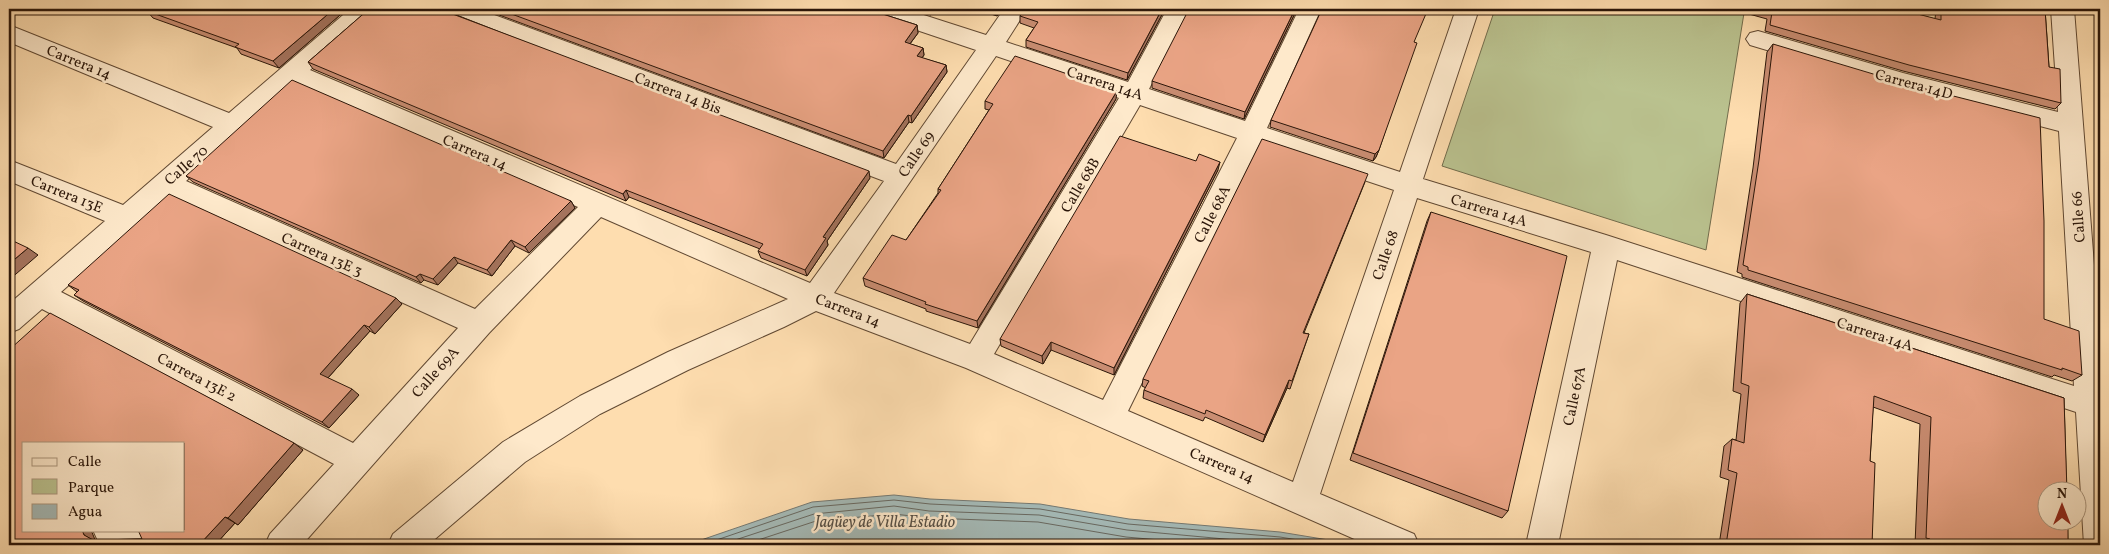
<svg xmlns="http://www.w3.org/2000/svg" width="2109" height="554" font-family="Vollkorn,serif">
<rect width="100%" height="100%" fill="#feddaf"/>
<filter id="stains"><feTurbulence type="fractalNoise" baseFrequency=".004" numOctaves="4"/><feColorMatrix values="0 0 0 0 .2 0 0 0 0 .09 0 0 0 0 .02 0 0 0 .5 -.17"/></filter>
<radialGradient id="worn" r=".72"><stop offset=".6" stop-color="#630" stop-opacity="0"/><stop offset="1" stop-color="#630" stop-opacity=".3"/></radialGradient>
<path fill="#bac28f" stroke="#726c4c" d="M1495,9H1727L1744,13L1706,250L1442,166Z"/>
<path fill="#a4b9b6" stroke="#747871" d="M894,495L930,499L1040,504L1129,519L1280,532L1359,545H692L704,539L812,502Z"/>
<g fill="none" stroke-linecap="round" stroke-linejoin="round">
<path stroke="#686860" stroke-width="1" d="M702,545L813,507L894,500L930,504L1040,509L1128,524L1280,537L1328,545
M720,545L814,514L894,506L929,511L1039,515L1127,530L1290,545
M743,545L816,521L894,514L929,518L1038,522L1126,537L1215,545"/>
<g stroke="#604832" stroke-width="2">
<path id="minor" d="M350,9H376L372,15L310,70L810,283L884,181L447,15L444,9H478L896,164L976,50L872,15L869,9H905L986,35L1004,9H1027L1006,42L1128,82L1167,9H1189L1149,89L1245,121L1299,9H1321L1267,128L1400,172L1456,9H1479L1423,179L1606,235L2074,386L2059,131L1903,91L1750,45L1746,39L1750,33L1758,31L1903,73L2058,112L2051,9H2074L2100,342V545H2084L2076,412L1617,260L1558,545H1526L1591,252L1417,198L1320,494L1414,534L1419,545H1368L966,368L816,311L784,327L688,370L600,414L525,462L428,545H388L393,534L503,442L580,396L668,352L788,299L601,217L489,333L302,545H265L270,534L334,464L42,309L19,329L9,333V304L105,221L9,181V160L123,205L213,127L9,42V25L229,113ZM996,56L1119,98L970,344L834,293ZM295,84L578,207L475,309L186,181ZM1140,105L1237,138L1103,400L994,354ZM1259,145L1394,190L1293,482L1128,411ZM169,196L458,328L353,443L61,292Z
M9,459L24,465V495L9,489Z
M93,530H139L146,534L151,545H106L98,541Z"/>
</g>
<use href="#minor" fill="#fee9cb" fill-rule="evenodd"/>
</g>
<path fill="#c98d72" stroke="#2b1609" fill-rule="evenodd" d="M150,9H347L279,68L241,54L237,48L153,18L147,11Z
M369,9H443L444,10L870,178L827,241L828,245L807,276L761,258L758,251L760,249L629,197L626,201L313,69L308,62Z
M483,9H870V10L917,25L918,33L910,44L923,48L924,55L922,58L946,65L947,72L912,123L909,122L884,158Z
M910,9H936L931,15Z
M975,9H1003L997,16Z
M1025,9H1165L1127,80L1026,47V40L1034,28L1020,23V16Z
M1297,9L1244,119L1152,88V81Z
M1731,9H1898L1935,19L1936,9H2045L2049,67L2061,103L2055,109L1903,71L1765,31L1767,19Z
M1415,42L1379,150L1376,157L1373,161L1270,127L1271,120Z
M1773,44L2044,319L2082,375L2072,381L2054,375L2052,377L1742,277V274L1737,272L1753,168L1767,52Z
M1116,99L978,328L926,311V309L865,286L863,278L906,240L938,193V189L989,110L985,109V101Z
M1218,170L1114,375L1051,350L1043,364L1001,346L1000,339Z
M186,176L571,201L575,208L529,253L515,246L492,276L458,263L438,285L424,280L421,283L193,182Z
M1365,182L1304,333L1309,334L1290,389L1287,388L1263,442L1205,417L1203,421L1143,398L1144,390L1146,388L1142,386L1143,379Z
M1431,212L1508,511L1502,518L1350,460L1427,221Z
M68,285L402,304L375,334L370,331L328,378L359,395L329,428L83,301L74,295L77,292Z
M1747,294L2064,398L2068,545H1915L1920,424L1873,407L1870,461L1872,545H1719L1729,480L1720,477L1724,446L1732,439L1736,440L1741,394L1733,391L1740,303Z
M9,350L303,450L238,525L235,523L215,545H9L11,490L13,488V459L10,457L9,458ZM184,443L142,539L96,540L24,530Z"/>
<path fill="#a4735d" stroke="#2b1609" d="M334,9H347L279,68L273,61Z
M930,9H936L931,15Z
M997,9H1003L997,16Z
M1162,9H1165L1127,80L1128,73Z
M1295,9H1297L1244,119L1245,112Z
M917,25L918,33L906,49L905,42Z
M923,48L924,55L918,63L917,56Z
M946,65L947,72L912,123L911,116Z
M1117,91L1116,99L978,328L977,321Z
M908,115L909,122L884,158L883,151Z
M1379,150L1376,157L1373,161L1375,154Z
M1220,162L1218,170L1114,375V368Z
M869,171L870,178L827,241L828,245L807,276L805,270L823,237Z
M626,190L629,197L626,201L623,194Z
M571,201L575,208L529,253L525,247Z
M511,240L515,246L492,276L487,270Z
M28,248L38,255L9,280V264Z
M454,257L458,263L438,285L433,279Z
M420,274L424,280L421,283L416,277Z
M396,298L402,304L375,334L369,327Z
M364,325L370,331L326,380L320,374Z
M1051,342V350L1043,364L1042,356Z
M1289,380L1287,388L1263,442L1265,435Z
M352,389L359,395L329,428L322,422Z
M294,443L303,450L238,525L228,518Z
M225,517L235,523L215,545H199Z
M82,530H91L96,542L84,535Z"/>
<path fill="#eaa485" stroke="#2b1609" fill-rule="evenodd" d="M150,9H334L273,61L235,47L239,44L147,11Z
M369,9H442V10L869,171L823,237L826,238L805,270L758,251L763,244L626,190L623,194L308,62Z
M498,9H870V10L917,25L905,42L923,48L917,56L946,65L911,116L908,115L883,151Z
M1025,9H1162L1128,73L1026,40L1038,22L1020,16Z
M1189,9H1295L1245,112L1152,81Z
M1322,9H1428L1414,42L1417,43L1379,150L1375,154L1271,120Z
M1760,9H1898L1941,20V9H2045L2049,67L2060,69L2061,103L1909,65L1770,25L1772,12Z
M1773,44L1910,85L2040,118L2044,221V319L2079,331L2082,375L2062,368V370L1748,270V267L1743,265L1759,160Z
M1015,56L1117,91L977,321L925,304L926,302L863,278L892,235L906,240L941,190L938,189L993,104L985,101Z
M292,80L571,201L525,247L511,240L487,270L454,257L433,279L420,274L416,277L186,176Z
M1120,136L1196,161L1199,154L1220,162L1114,368L1051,342L1042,356L1000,339Z
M1262,139L1368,174L1303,333L1309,334L1292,381L1289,380L1265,435L1206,410L1205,414L1144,390L1149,381L1143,379Z
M169,194L396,298L369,327L364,325L320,374L352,389L322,422L74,295L79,290L68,285Z
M1431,212L1567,256L1508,511L1353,453Z
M9,239L28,248L9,264Z
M1747,294L2064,398L2067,492H2046V522H2068V545H1929L1930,539L1926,538L1931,417L1874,396L1870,461L1875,463L1872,545H1726L1737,473L1728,470L1732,439L1744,443L1749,386L1741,383Z
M50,313L294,443L228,518L225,517L199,545H9V489L11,490L13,488V457L9,455V350ZM24,443H184V530H138L142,539L93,540L84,535L82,530H24Z"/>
<g text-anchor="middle" stroke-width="5" stroke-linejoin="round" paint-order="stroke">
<g font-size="15" fill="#2b1609" stroke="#fee9cb">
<text transform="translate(79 62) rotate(22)" y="5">Carrera 14</text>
<text transform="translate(1105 83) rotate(18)" y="5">Carrera 14A</text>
<text transform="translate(1914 84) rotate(15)" y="5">Carrera 14D</text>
<text transform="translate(678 93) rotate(21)" y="5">Carrera 14 Bis</text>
<text transform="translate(475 152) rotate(23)" y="5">Carrera 14</text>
<text transform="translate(916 154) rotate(-56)" y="5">Calle 69</text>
<text transform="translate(186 165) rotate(-41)" y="5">Calle 70</text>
<text transform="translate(1080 185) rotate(-59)" y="5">Calle 68B</text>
<text transform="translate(67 194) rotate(22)" y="5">Carrera 13E</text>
<text transform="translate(1489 210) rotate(17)" y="5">Carrera 14A</text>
<text transform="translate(1212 214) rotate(-63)" y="5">Calle 68A</text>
<text transform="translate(2078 217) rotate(-94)" y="5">Calle 66</text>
<text transform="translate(322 254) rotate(24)" y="5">Carrera 13E 3</text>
<text transform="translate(1385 255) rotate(-71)" y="5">Calle 68</text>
<text transform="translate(848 310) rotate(21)" y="5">Carrera 14</text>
<text transform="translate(1875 334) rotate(18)" y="5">Carrera 14A</text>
<text transform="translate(435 372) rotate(-48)" y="5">Calle 69A</text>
<text transform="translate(197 377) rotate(28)" y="5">Carrera 13E 2</text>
<text transform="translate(1574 396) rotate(-78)" y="5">Calle 67A</text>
<text transform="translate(1222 465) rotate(23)" y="5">Carrera 14</text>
</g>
<g font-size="16" font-style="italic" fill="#554f46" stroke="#fee9cb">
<text x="885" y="527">Jagüey de Villa Estadio</text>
</g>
</g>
<rect width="2109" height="554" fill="none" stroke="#feddaf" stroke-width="30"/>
<rect x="10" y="10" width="2089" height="534" fill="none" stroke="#2b1609" stroke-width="2.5"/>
<rect x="15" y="15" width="2079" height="524" fill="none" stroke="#2b1609"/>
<rect x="22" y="442" width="162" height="90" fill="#fee9cb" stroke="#aa957d"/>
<rect x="32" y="458" width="25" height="8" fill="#fee9cb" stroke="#aa957d"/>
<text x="68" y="466" font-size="15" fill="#2b1609">Calle</text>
<rect x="32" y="479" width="25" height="15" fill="#bac28f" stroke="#aa957d"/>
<text x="68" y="492" font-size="15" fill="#2b1609">Parque</text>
<rect x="32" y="504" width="25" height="15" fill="#a4b9b6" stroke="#aa957d"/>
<text x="68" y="516" font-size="15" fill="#2b1609">Agua</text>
<g transform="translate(2062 506)"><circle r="24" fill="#fee9cb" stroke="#aa957d"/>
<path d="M0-4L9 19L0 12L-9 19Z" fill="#8f2418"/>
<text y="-8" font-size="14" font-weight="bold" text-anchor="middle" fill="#2b1609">N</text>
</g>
<rect width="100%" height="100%" filter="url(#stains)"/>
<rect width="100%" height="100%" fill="url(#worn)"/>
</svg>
